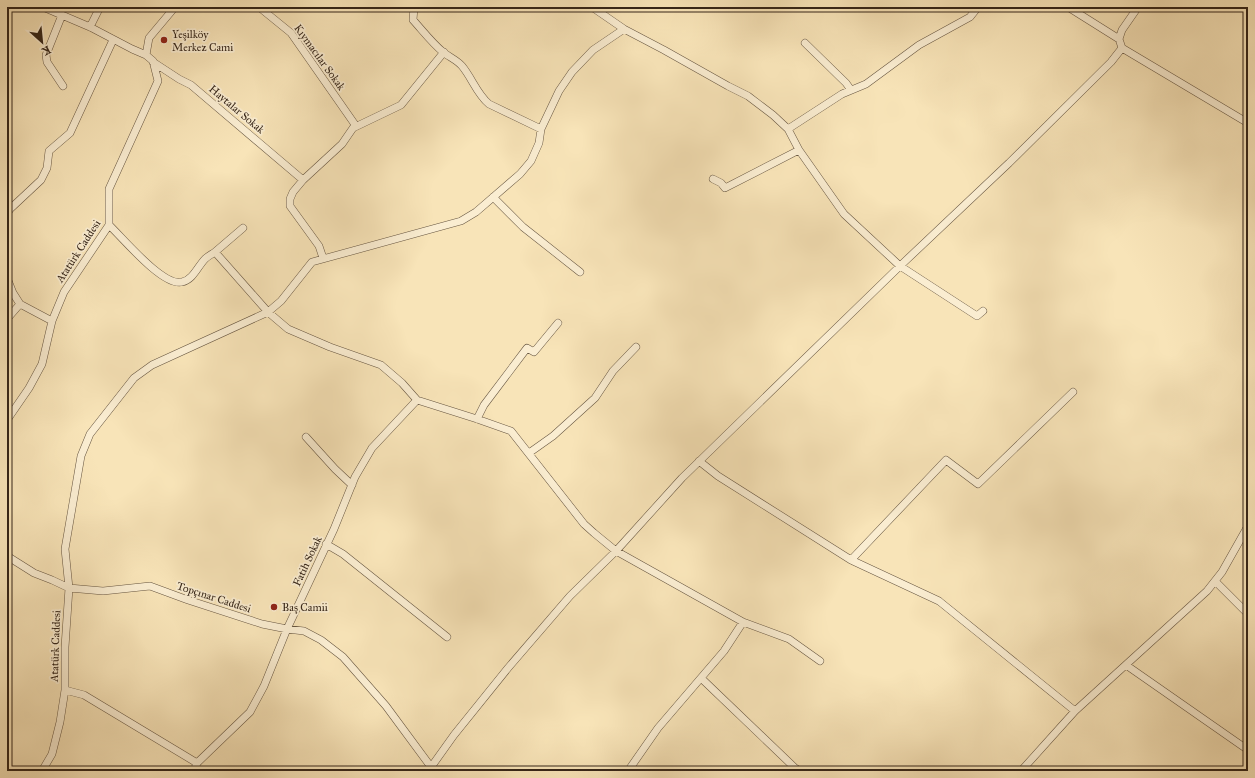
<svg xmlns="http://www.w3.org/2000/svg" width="1255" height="778" font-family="'IM FELL Great Primer',serif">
<rect width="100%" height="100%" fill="#f8e4b8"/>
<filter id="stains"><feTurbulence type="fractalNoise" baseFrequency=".005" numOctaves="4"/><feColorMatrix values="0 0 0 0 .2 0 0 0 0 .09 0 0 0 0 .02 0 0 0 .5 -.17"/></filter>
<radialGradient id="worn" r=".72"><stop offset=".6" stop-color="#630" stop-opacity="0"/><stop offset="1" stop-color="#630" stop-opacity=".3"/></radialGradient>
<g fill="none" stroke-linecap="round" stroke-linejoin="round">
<g stroke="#665540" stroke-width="8">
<path id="minor" d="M43,7L90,27L132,49L146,55
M259,7L291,33L356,126
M414,7L413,20C423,31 432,43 443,52C449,57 457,60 462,66C472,78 477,94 489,104L541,129
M592,7L624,29L664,50L728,86L748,96L773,115L788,129L799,150L844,214L900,266L977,316L983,311
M1068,7L1119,39
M7,11L10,7
M62,15L46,55L47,62L63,86
M90,27L100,7
M805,43L846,83L851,90
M1122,48L1248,123
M153,62L179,79L191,85L303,180
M788,129L842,94L866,84L919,45L970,17L978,7
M713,179L721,183L725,188L799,150
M493,197L523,227L580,272
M7,214L10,209L41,180L47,168L49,151L70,133L113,40
M109,225C123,238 163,287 182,282C193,280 198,266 205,259C208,256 212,254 215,252L268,312L288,329L330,347L381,365L402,383L417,400L477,419L511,431L584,524L594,533L616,551L743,622L789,639L820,661
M215,252L243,228
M323,258L319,246L290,206V199L293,192L303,180L342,144L353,128L401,105L444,52
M7,278L13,293L20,304L52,321
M7,319L20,304
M477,419L484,405L527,348L534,352L558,323
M7,420L29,388L42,364L52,321L64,292L109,225V189L158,81L153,61L146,55L149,38L175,7
M306,437L335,469L352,485
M529,453L553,436L595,398L613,371L636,347
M699,461L718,476L851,560L939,601L1075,711
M326,544L343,554L447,637
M7,556L34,573L52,580L69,588L65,647V690L60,722L52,754L42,771
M851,560L946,460L978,484L1073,392
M1215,581L1248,614
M1126,665L1248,750
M701,678L795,768L800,771
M65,690L84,695L197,763
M429,770L454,735L508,668L570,596L616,551L682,478L900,266L1009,163L1111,62L1122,48L1119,39L1122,30L1138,7
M194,771L197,763L250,712L264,686L287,629L334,529L355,477L372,448L417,400
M434,771L386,706L343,657L321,640L304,631L287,629L262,624L188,600L150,586L103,591L69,588L65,549L81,456L90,434L134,378L152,365L268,312L281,301L312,262L461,221L476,212L520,174L531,161L539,143L541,129L559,91L572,72L593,50L624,29
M628,771L658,728L724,651L743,622
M1021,771L1075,711L1207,591L1222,572L1248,526"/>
</g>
<use href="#minor" stroke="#faedd1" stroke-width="7"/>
</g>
<g fill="#8f2418" stroke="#faedd1" stroke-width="1.5">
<circle cx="164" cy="40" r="4"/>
<circle cx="274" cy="607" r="4"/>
</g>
<g text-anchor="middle" stroke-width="3.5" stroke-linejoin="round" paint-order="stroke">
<g font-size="11" fill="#352518" stroke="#faedd1" text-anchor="start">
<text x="172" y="38">Yeşilköy<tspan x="172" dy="13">Merkez Cami</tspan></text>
<text x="282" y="611">Baş Camii</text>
</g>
<g font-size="11" fill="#352518" stroke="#faedd1">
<text transform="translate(320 57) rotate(54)" y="4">Kıymacılar Sokak</text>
<text transform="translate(237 109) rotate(40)" y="4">Haytalar Sokak</text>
<text transform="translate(78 251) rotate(-57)" y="4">Atatürk Caddesi</text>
<text transform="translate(307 561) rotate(-65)" y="4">Fatih Sokak</text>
<text transform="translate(214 597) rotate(18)" y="4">Topçınar Caddesi</text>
<text transform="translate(55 646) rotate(-88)" y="4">Atatürk Caddesi</text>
</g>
</g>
<rect width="1255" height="778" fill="none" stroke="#f8e4b8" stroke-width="24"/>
<rect x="8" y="8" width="1239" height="762" fill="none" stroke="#352518" stroke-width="2"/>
<rect x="12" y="12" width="1231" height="754" fill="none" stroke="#352518"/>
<g transform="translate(42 42) rotate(153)" stroke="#faedd1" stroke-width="3" paint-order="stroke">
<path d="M0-3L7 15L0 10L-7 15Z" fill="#352518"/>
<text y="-6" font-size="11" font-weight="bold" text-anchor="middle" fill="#352518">K</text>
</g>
<rect width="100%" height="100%" filter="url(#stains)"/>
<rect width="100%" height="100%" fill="url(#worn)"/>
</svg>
